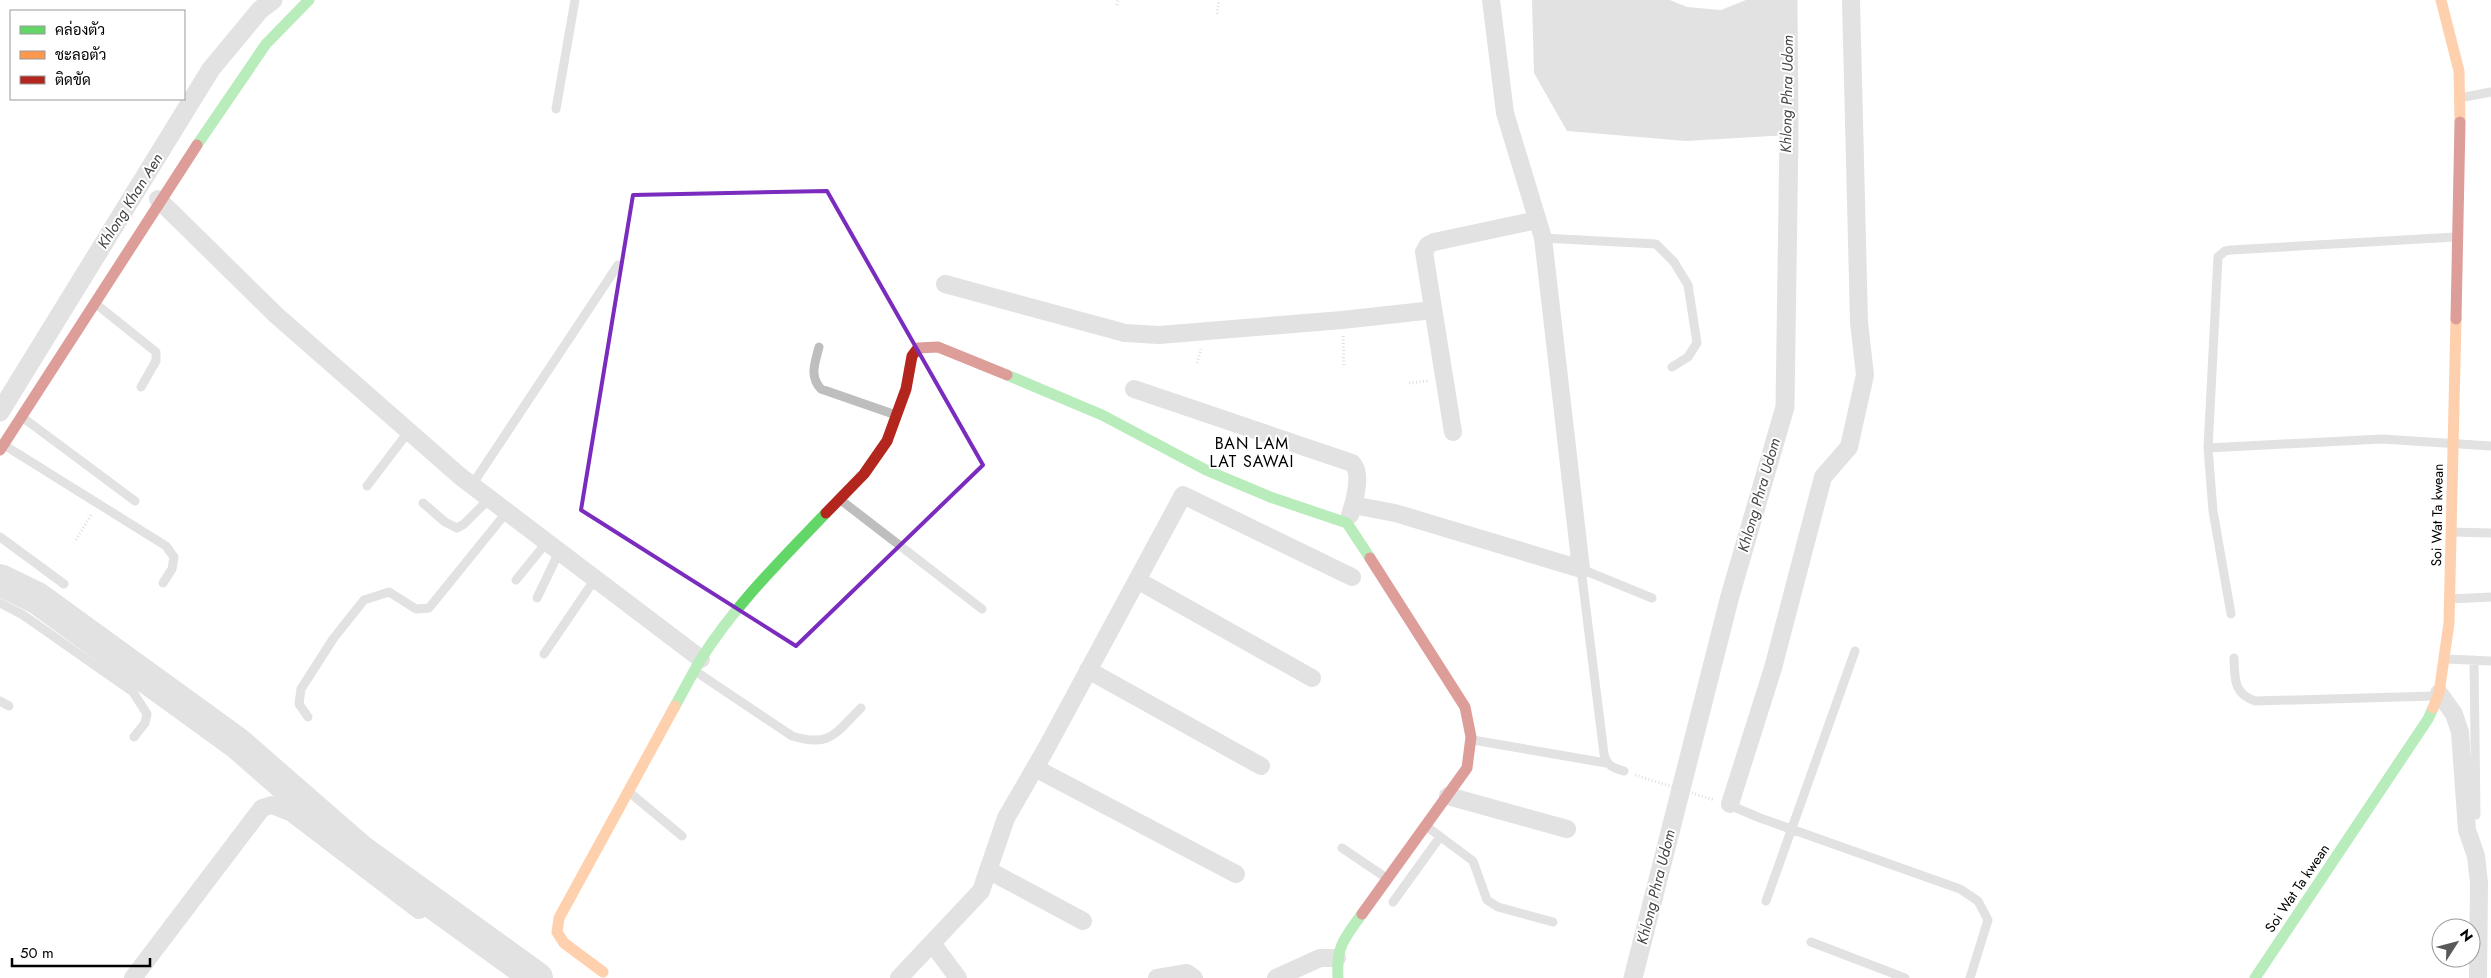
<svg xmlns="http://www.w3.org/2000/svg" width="2491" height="978" font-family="Jost,Sarabun,sans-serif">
<rect width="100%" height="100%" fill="#fff"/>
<path fill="#bfbfbf" d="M1532,0H1670L1687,7L1721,10L1746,0H1788L1789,135L1686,141L1567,131L1534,73Z"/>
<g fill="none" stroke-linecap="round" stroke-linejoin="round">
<path stroke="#bfbfbf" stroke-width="19" d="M0,412L211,69L260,10L273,0
M1633,978L1730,596L1785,407L1789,135L1788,0"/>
<path stroke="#bfbfbf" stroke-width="32" d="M0,580L37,598L237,743L361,851L537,978"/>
<path stroke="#b9b9b9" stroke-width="3" stroke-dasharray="1 2.5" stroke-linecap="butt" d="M1117,5L1118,0
M1217,14L1219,0
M1343,336L1344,365
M1197,363L1201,349
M1409,383L1429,381
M76,540L91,515
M1635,775L1714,800"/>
<path stroke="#bebebe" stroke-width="9" d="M2460,98L2491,92
M556,109L575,0
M2455,237L2231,250L2225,251L2218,257L2208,448L2382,439L2491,446
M1543,238L1656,244L1674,262L1688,285L1697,343L1688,357L1672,367
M96,304L156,352V361L141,387
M819,347C815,363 809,376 821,389L896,415
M22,417L135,501
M4,445L166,546L174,557L172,569L163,583
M2208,448L2213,511L2231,614
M472,485L618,265
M367,486L409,431
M842,501L982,609
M423,503L445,522L457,528L464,524L489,499
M2451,532L2491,533
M0,537L64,584
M516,580L546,543
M537,598L559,552
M2450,599L2491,597
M0,603L23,615L133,692L147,714L145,723L134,737
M544,654L595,579
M2234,658C2235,679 2233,693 2255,701L2434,696
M2446,659L2491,661
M2474,660L2476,815
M695,671L792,736C831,748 835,733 861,708
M0,701L9,706
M308,717L299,704L301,689L333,639L364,600L389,592L416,609L429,608L506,513
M1473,740L1606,763
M1624,771C1613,768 1607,766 1604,754L1581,569L1652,598
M629,792L682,836
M1727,804L1760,818L1960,889L1978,901L1988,920L1970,978
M1426,826L1473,861L1487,900L1498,907L1553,922
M1342,848L1385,877
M1766,901L1855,651
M1393,902L1440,837
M1811,942L1905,978"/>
<path stroke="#bebebe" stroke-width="18" d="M158,199L276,315L461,477L701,659
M945,284L1125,333L1159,335L1342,320L1433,310
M1134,389L1352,463C1363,473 1354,503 1350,515
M1453,432L1424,252L1428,245L1434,242L1537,220
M1353,505L1395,513L1581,569L1543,238L1505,113L1491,0
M1137,580L1312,678
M1088,670L1261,766
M2439,693L2454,714L2460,732L2467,830L2476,856L2479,883L2478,978
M1035,768L1236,874
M1448,796L1567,829
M1730,804L1773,668L1823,477L1849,447L1865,375L1859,322L1851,0
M988,870L1083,921
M932,943L958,978
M133,978L262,808L272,805L292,813L419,910
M899,978L981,891L1006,818L1047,747L1183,495L1352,577
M1157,978L1187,973L1194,978
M1276,978L1320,958H1337"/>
<path stroke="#63d668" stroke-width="11" d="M197,145L266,44L309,0
M1007,375L1102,415L1206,470L1270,497L1347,523L1370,558
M675,706C684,690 692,674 701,659C735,605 782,559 826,513
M1338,978C1336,946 1344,939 1362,914
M2255,978L2428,719L2433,708"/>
<path stroke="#ff974d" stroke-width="11" d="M2441,0L2459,71L2460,122
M2433,708L2439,693L2449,623L2456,319
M603,972L564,943L557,932L559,918L675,706"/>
<path stroke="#b3261e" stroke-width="11" d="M2456,319L2460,122
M0,450L197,145
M826,513L864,474L887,441L906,389L912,356L918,348L938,347L1007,375
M1362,914L1467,768L1471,737L1465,707L1370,558"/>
</g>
<path d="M0 0H2491V978H0ZM827,191L983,465L796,646L581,510L633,195Z" fill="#fff" fill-opacity=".55" fill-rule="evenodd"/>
<path fill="none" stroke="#7b2cbf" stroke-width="4" stroke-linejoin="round" d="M827,191L983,465L796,646L581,510L633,195Z"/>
<g text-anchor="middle" stroke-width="4" stroke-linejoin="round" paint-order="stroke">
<g font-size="14" fill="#000" stroke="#fff">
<text transform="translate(2437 515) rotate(-89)" y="5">Soi Wat Ta kwean</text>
<text transform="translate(2297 888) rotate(-56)" y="5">Soi Wat Ta kwean</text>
</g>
<g font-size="15" font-style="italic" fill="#444" stroke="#fff">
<text transform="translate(1787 94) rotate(-89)" y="5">Khlong Phra Udom</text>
<text transform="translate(130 201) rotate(-58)" y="5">Khlong Khan Aen</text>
<text transform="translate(1759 495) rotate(-74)" y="5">Khlong Phra Udom</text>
<text transform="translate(1656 887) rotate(-76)" y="5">Khlong Phra Udom</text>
</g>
<g font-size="16" letter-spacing="1" fill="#000" stroke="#fff">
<text x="1252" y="449">BAN LAM<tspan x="1252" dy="18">LAT SAWAI</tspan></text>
</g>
</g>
<rect x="10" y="10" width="175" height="90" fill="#ffffff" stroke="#999999"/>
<rect x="20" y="26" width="25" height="8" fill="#63d668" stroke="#999999"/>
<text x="55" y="35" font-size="15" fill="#000000">คล่องตัว</text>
<rect x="20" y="51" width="25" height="8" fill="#ff974d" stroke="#999999"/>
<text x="55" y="60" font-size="15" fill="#000000">ชะลอตัว</text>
<rect x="20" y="76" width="25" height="8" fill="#b3261e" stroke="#999999"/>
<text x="55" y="85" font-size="15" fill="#000000">ติดขัด</text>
<g transform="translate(2456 943) rotate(54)"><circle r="24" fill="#ffffff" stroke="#999999"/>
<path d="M0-4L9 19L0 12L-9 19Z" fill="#595959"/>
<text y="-8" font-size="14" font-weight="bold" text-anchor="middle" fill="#000000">N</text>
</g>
<path d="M12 958v8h138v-8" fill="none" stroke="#000000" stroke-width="2.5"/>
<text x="20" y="958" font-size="15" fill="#000000" stroke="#ffffff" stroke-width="4" paint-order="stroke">50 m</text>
</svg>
